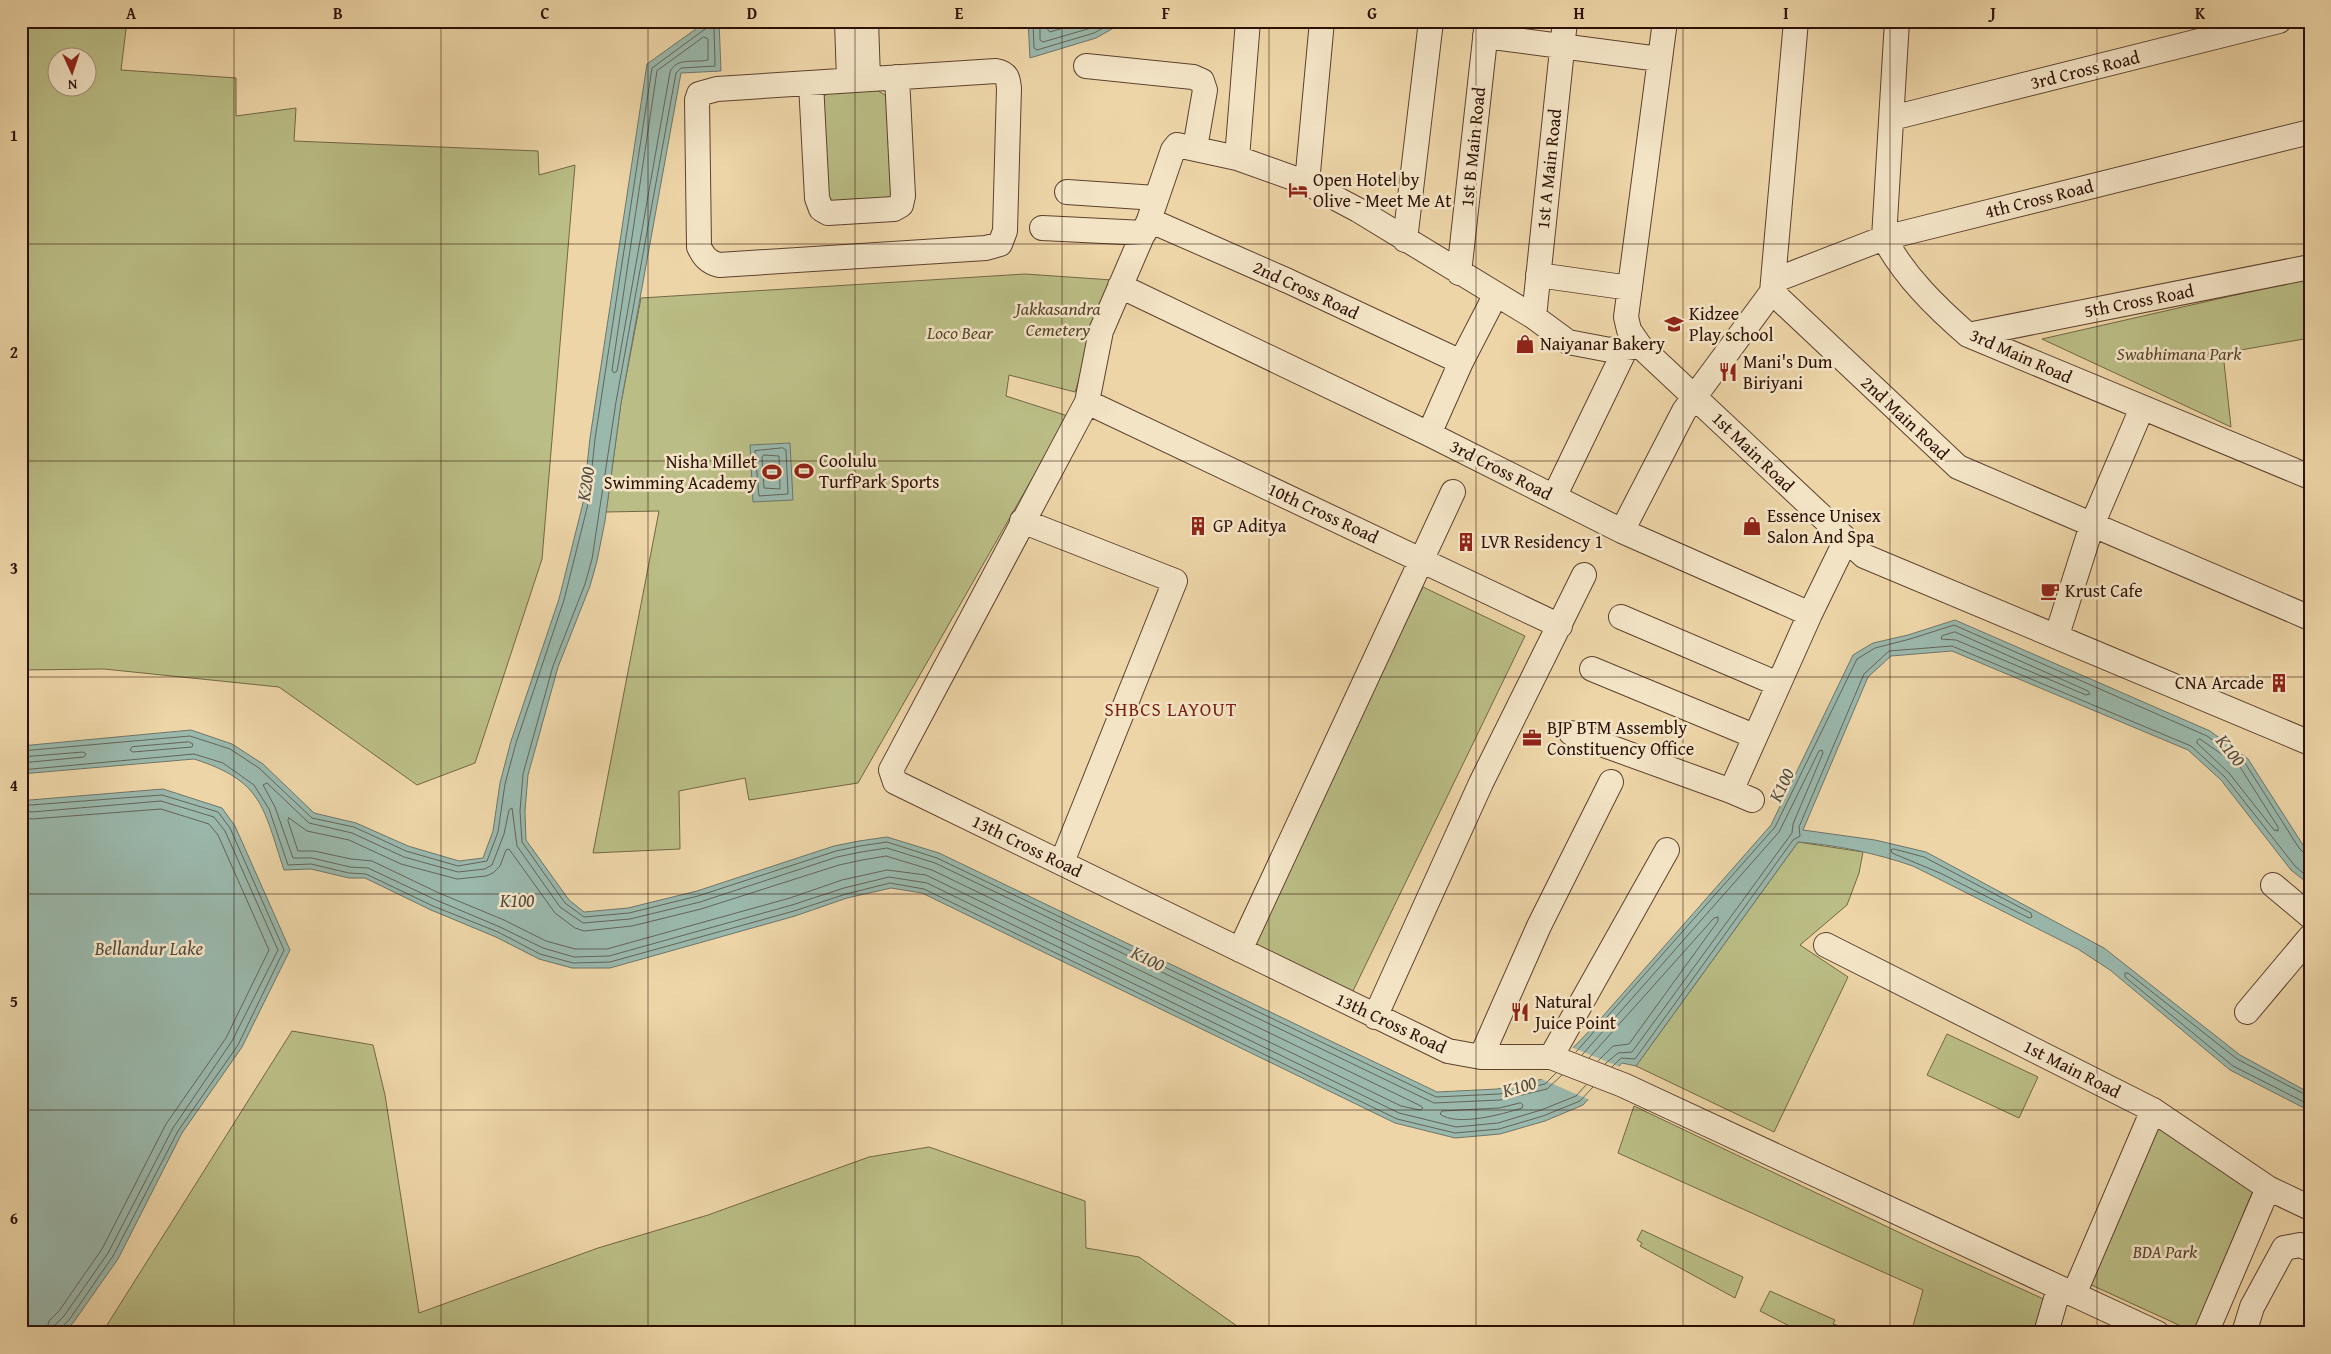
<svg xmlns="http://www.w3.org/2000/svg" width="2331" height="1354" font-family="'Gentium Book Plus',serif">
<rect width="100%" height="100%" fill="#edd5a7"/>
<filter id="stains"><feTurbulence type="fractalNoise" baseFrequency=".004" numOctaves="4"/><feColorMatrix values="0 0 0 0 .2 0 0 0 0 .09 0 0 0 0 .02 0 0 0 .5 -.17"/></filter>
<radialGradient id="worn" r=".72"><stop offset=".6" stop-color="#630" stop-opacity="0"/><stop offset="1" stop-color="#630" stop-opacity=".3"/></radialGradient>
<path fill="#babd85" stroke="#746645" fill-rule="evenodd" d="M21,21H127L121,70L236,78V116L296,108L294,141L538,151L539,175L575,165L542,559L475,763L417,785L279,687L104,669L21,670ZM58,58H88V88H58Z
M874,88L894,101L898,199L824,203L818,100L833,90Z
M1025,274L1112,280L1075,392L1009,375L1006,396L1068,416L858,783L749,800L745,778L679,791L680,849L593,853L659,511L606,512L621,403L641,298Z
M2310,278V338L2223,353L2231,427L2042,339Z
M1423,587L1525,636L1352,993L1250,944Z
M1798,842L1863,852L1859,873L1847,905L1800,945L1848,977L1774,1132L1636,1066Z
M292,1031L373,1045L385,1095L419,1313L598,1248L708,1215L869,1157L929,1147L1085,1201L1086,1248L1139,1257L1247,1333H102Z
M1947,1034L2038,1077L2019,1118L1927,1075Z
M1634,1106L1936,1250L2048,1301L2038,1333H1911L1923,1290L1618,1153Z
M2158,1125L2254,1188L2194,1332L2087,1283Z
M1642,1230L1743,1277L1735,1298L1640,1246L1642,1243L1637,1240Z
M1770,1291L1835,1320L1833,1324L1839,1326L1836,1333H1803L1760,1311Z"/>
<path fill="#9ab8ac" stroke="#6e7569" d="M707,21H719L721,71L681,73L621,403L605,521L597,561L590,586L558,667L528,775L525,811L526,840L569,900L584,912L628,908L697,891L834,846L859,841L887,837L939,853L1437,1092L1497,1089L1543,1079L1596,1024L1771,825L1853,655L1873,643L1908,635L1955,620L2210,731L2248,759L2303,845L2310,851V885L2291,870L2221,780L2188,750L1952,651L1891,656L1868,677L1803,830L1875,840L1926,852L2104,948L2240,1055L2310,1093V1111L2230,1070L2110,970L2078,949L1913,866C1875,853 1837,845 1798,842L1636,1066L1622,1063L1583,1105L1545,1121L1500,1134L1455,1138L1395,1123L922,893L891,888L847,898L795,916L610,968H572L539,959L496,937L431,910L365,878H349L311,869L284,870C263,807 263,781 194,759L21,774V746L191,730L232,744L263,764L314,813L356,823L408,846L459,861L483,858L493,831L500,783L511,741L559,599L583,503L590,438L647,64Z
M1028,21H1126L1096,38L1030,58Z
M790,443L793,500L753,502L750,445Z
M163,789L222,808L235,826L290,950L242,1047L182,1133L118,1259L73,1323L63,1333H21V799L30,800Z"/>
<path fill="#edd5a7" d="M1571,1047L1620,1067L1590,1100L1539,1078Z"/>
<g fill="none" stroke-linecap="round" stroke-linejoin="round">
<path stroke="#646458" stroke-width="1" d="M1033,21L1034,48L1037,50L1094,33L1116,21
M1040,21V40L1043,42L1091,28L1103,21
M1047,21L1048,30L1050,32L1087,21
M704,37L708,39V60C695,63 676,57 670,72L617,371L614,373L612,370L657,71Z
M783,448L786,450L788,494L759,496L755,451Z
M764,455L779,456L780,489L764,488L762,458Z
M1955,632L2088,691L2090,694L2086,695L1956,640L1941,639L1942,636Z
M2200,739L2240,767L2278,827V831L2274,830L2229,773L2197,743V741Z
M189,742L193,744L192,747L133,752L130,750L132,747Z
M21,751L190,736L230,749L259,768L312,818L354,827L406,851L458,866L487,861L498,832L505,784L516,743L564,600L588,504L595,439L652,68L712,24L714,26L715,66L681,68L676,73L616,402L592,559L585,584L553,666L523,774L520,811L522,842L565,903L584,917L629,913L698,896L836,851L860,846L887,842L937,858L1436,1097L1499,1094L1545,1084L1556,1073
M21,757L83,752L86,754L84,757L21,763
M21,770L194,754L223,763L254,785L269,809L288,865L311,864L349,873L366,874L433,906L498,932L540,954L573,963L610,962L794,911L846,894L890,883L924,889L1397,1119L1455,1133L1499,1129L1543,1116L1580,1101L1593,1087
M21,804L31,805L162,795L218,812L230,828L284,950L238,1045L178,1131L113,1256L69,1320L61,1328L60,1333
M21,810L32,812L161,801L214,817L225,831L278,950L232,1041L173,1128L108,1253L64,1316L55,1325L53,1333
M21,818L32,819L161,809L209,824L218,835L269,950L226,1038L166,1124L102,1249L59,1311L49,1321L46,1333
M289,818L307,831L349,840L401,864L457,879L486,876L493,873L500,866L506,850L509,849L555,913L575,928L584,931L632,926L701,909L839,865L862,860L886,856L932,870L1421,1106L1423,1108L1420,1110L1401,1106L926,875L887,870L842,880L790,898L607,949H575L546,941L504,920L439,893L372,861L351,859L314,851H298L288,821Z
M1894,849L1924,857L2031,913L2032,917L2029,918L1940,873L1892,853L1891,850Z
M1576,1052L1775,827L1857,659L1875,648L1910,639L1954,625L2207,736L2245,763L2299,848L2305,854H2310
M1582,1055L1779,832L1819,751L1822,750L1823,753L1793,824L1792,833L1632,1052L1618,1053L1605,1064
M1589,1058L1714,918L1718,917V921L1629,1044L1613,1046L1598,1061
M1612,1067L1621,1058L1635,1059L1793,840L1800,836L1799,827L1864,674L1889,651L1952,646L2191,746L2225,777L2295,866L2310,879
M1562,1075L1547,1089L1500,1100L1434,1103L935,863L887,848L861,852L837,857L700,902L630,919L583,923L560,907L517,846L512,808L509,810L504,834L492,865L485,869L458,872L404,857L352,833L309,823L267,783L263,785L275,807L293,858H312L350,867L368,868L436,900L500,927L543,948L574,957L609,956L792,905L844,888L889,877L927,883L1399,1113L1456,1127L1498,1123L1541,1110L1576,1096L1586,1085
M2310,1097L2237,1059L2128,973H2125V977L2233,1066L2310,1105
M1521,1103L1523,1105L1522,1108C1503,1114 1457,1127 1440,1114L1442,1111L1499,1108Z"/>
<g stroke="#5d412e" stroke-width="26">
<path id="minor" d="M847,21L849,80
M866,21L868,79
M1665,21L1626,317L1629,330L1640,346L1864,556L2310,743
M1796,21L1772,292L1958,467L2310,618
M1897,21L1884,238C1904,276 1936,307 1968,335L2310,477
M1485,36L1659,59
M1086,66L1193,77L1202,81L1205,90L1195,148
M996,71C1007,73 1008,78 1009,88L1005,231L1000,244L986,248L719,265C708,262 704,257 699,247L697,100L699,94L717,89Z
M811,83L817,198L821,209L828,213L894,209L901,205L903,196L897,77
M1892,118L2279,21
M1237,158L1248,21
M1307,183L1322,21
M1067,192L1156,198
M1149,220L1288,281L1461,362
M1042,228L1144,233
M1405,240L1431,21
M1459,273L1487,21
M1538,275L1630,288
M1773,281L1884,238L2310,132
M1120,286L1429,434L1622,531L1810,614L1846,540
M1534,317L1565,21
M1968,335L2310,267
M1640,346L1610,350L1568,342L1534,317L1496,294L1358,210L1307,183L1237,158L1177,145L1173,150L1149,220L1101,331L1087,402L891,770L895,782L1448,1051L1481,1057H1551L1623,1085L2157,1333
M1087,402L1560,626
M1429,434L1461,362L1496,294
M1554,497L1626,348
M1022,521L1175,581L1062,862
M1622,531L1684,411L1772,292
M1621,617L1778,684
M2057,635L2092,525L2142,408
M1592,669L1754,736
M1571,733L1731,791L1810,614
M1731,791L1752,800
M2273,885L2310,916
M1826,945L2153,1110L2268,1188L2310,1208
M1240,950L1453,492
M2247,1012L2310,937
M1375,1017L1481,783L1584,575
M1481,1057L1539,926L1611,782
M1551,1057L1667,850
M2074,1294L2153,1110
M2046,1333L2059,1288
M2206,1333L2268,1188
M2244,1333L2252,1307L2284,1248L2300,1245L2310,1249"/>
</g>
<use href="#minor" stroke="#f3e4c6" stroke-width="24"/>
</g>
<path fill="none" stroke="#2d1005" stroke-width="1" stroke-opacity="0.55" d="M234,21V1333M441,21V1333M648,21V1333M855,21V1333M1062,21V1333M1269,21V1333M1476,21V1333M1683,21V1333M1890,21V1333M2097,21V1333M21,244H2310M21,461H2310M21,677H2310M21,894H2310M21,1110H2310"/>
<defs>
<g id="hotel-bare" transform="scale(1.5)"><path d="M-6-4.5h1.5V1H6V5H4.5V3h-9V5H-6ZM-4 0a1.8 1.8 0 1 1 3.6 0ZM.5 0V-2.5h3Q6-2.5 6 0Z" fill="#8f2418" stroke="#f3e4c6" stroke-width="2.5" paint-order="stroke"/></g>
<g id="school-bare" transform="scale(1.5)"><path d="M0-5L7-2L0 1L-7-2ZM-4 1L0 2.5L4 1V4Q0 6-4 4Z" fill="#8f2418" stroke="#f3e4c6" stroke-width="2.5" paint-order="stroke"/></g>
<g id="shop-bare" transform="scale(1.5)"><path d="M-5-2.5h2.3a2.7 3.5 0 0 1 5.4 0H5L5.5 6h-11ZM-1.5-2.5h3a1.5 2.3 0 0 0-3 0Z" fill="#8f2418" stroke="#f3e4c6" stroke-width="2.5" paint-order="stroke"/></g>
<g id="restaurant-bare" transform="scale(1.5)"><path d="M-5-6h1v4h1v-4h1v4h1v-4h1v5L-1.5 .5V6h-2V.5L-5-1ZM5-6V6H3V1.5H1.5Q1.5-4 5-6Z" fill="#8f2418" stroke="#f3e4c6" stroke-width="2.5" paint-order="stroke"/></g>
<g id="stadium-bare" transform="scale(1.5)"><path d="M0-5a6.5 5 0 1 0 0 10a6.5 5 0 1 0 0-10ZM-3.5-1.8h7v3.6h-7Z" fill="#8f2418" stroke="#f3e4c6" stroke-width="2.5" paint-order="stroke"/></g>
<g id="building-bare" transform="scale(1.5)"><path d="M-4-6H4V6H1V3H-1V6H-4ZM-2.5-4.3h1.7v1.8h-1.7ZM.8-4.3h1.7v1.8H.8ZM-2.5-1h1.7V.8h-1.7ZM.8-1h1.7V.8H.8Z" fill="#8f2418" stroke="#f3e4c6" stroke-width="2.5" paint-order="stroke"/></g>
<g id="cafe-bare" transform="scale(1.5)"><path d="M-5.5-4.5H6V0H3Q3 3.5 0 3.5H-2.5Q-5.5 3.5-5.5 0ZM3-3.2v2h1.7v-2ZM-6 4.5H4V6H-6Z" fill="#8f2418" stroke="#f3e4c6" stroke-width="2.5" paint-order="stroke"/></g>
<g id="office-bare" transform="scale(1.5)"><path d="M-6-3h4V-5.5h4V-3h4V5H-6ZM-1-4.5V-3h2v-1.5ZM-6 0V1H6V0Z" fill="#8f2418" stroke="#f3e4c6" stroke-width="2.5" paint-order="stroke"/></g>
</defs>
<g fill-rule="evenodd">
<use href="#hotel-bare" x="1298" y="190"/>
<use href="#school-bare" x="1674" y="324"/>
<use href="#shop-bare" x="1525" y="344"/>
<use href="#restaurant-bare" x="1728" y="372"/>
<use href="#stadium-bare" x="804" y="471"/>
<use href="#stadium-bare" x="772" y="472"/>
<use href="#building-bare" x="1198" y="526"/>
<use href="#shop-bare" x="1752" y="526"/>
<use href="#building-bare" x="1466" y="542"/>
<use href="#cafe-bare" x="2050" y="591"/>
<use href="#building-bare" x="2279" y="683"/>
<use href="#office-bare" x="1532" y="738"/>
<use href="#restaurant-bare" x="1520" y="1012"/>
</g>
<g text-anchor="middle" stroke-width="5" stroke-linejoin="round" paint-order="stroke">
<g font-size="18" fill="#2d1005" stroke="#f3e4c6">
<text transform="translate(2085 70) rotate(-14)" y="6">3rd Cross Road</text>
<text transform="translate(1473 147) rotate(-84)" y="6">1st B Main Road</text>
<text transform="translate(1549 169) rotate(-84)" y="6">1st A Main Road</text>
<text transform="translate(2039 199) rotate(-14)" y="6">4th Cross Road</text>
<text transform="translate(1306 290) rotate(25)" y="6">2nd Cross Road</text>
<text transform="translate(2139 301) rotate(-11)" y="6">5th Cross Road</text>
<text transform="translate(2021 356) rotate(24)" y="6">3rd Main Road</text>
<text transform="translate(1905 418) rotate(43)" y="6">2nd Main Road</text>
<text transform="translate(1753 452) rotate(44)" y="6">1st Main Road</text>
<text transform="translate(1501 470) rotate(27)" y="6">3rd Cross Road</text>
<text transform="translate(1323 513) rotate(25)" y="6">10th Cross Road</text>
<text transform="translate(1027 846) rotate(26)" y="6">13th Cross Road</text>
<text transform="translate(1391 1023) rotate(25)" y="6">13th Cross Road</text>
<text transform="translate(2072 1069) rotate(27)" y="6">1st Main Road</text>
</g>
<g font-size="18" fill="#2d1005" stroke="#f3e4c6" text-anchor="start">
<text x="1313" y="186">Open Hotel by<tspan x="1313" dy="21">Olive - Meet Me At</tspan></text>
<text x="1689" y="320">Kidzee<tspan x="1689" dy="21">Play school</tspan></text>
<text x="1540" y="350">Naiyanar Bakery</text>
<text x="1743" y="368">Mani's Dum<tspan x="1743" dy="21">Biriyani</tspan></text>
<text x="819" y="467">Coolulu<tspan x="819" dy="21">TurfPark Sports</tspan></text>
<text x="757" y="468" text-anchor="end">Nisha Millet<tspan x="757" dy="21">Swimming Academy</tspan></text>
<text x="1767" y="522">Essence Unisex<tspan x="1767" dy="21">Salon And Spa</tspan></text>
<text x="1213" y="532">GP Aditya</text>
<text x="1481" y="548">LVR Residency 1</text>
<text x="2065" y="597">Krust Cafe</text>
<text x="2264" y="689" text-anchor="end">CNA Arcade</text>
<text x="1547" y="734">BJP BTM Assembly<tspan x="1547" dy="21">Constituency Office</tspan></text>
<text x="1535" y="1008">Natural<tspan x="1535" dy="21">Juice Point</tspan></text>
</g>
<g font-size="18" font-style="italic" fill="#57442b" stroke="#f3e4c6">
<text x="1058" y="315">Jakkasandra<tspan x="1058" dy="21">Cemetery</tspan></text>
<text x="960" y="339">Loco Bear</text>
<text x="2179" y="360">Swabhimana Park</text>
<text x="2165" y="1258">BDA Park</text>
</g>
<g font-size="19" font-style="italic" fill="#534b3f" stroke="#f3e4c6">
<text transform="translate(585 484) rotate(-82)" y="7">K200</text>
<text transform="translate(2231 750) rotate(52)" y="7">K100</text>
<text transform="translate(1781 785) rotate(-65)" y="7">K100</text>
<text x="517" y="907">K100</text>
<text x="149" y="955">Bellandur Lake</text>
<text transform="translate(1148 958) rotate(26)" y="7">K100</text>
<text transform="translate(1519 1086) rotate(-16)" y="7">K100</text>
</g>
<g font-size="19" letter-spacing="1" fill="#7a1f14" stroke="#f3e4c6">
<text x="1171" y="716">SHBCS LAYOUT</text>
</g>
</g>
<rect width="2331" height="1354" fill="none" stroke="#edd5a7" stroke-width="55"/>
<g transform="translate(72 72) rotate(177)"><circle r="24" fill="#f3e4c6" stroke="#a48f79"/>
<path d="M0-4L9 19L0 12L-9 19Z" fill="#8f2418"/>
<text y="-8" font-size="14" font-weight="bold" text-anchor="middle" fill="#2d1005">N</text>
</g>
<rect x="28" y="28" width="2276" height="1298" fill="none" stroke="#2d1005" stroke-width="2"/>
<g font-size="16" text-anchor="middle" font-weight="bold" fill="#2d1005">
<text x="131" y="19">A</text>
<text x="338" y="19">B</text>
<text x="545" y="19">C</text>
<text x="752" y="19">D</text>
<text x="959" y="19">E</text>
<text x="1166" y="19">F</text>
<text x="1372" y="19">G</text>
<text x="1579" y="19">H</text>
<text x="1786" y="19">I</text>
<text x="1993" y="19">J</text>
<text x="2200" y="19">K</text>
<text x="14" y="141">1</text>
<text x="14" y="358">2</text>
<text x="14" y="574">3</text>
<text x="14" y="791">4</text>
<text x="14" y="1007">5</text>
<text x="14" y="1224">6</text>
</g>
<rect width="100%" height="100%" filter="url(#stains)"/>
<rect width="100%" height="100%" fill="url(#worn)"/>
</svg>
